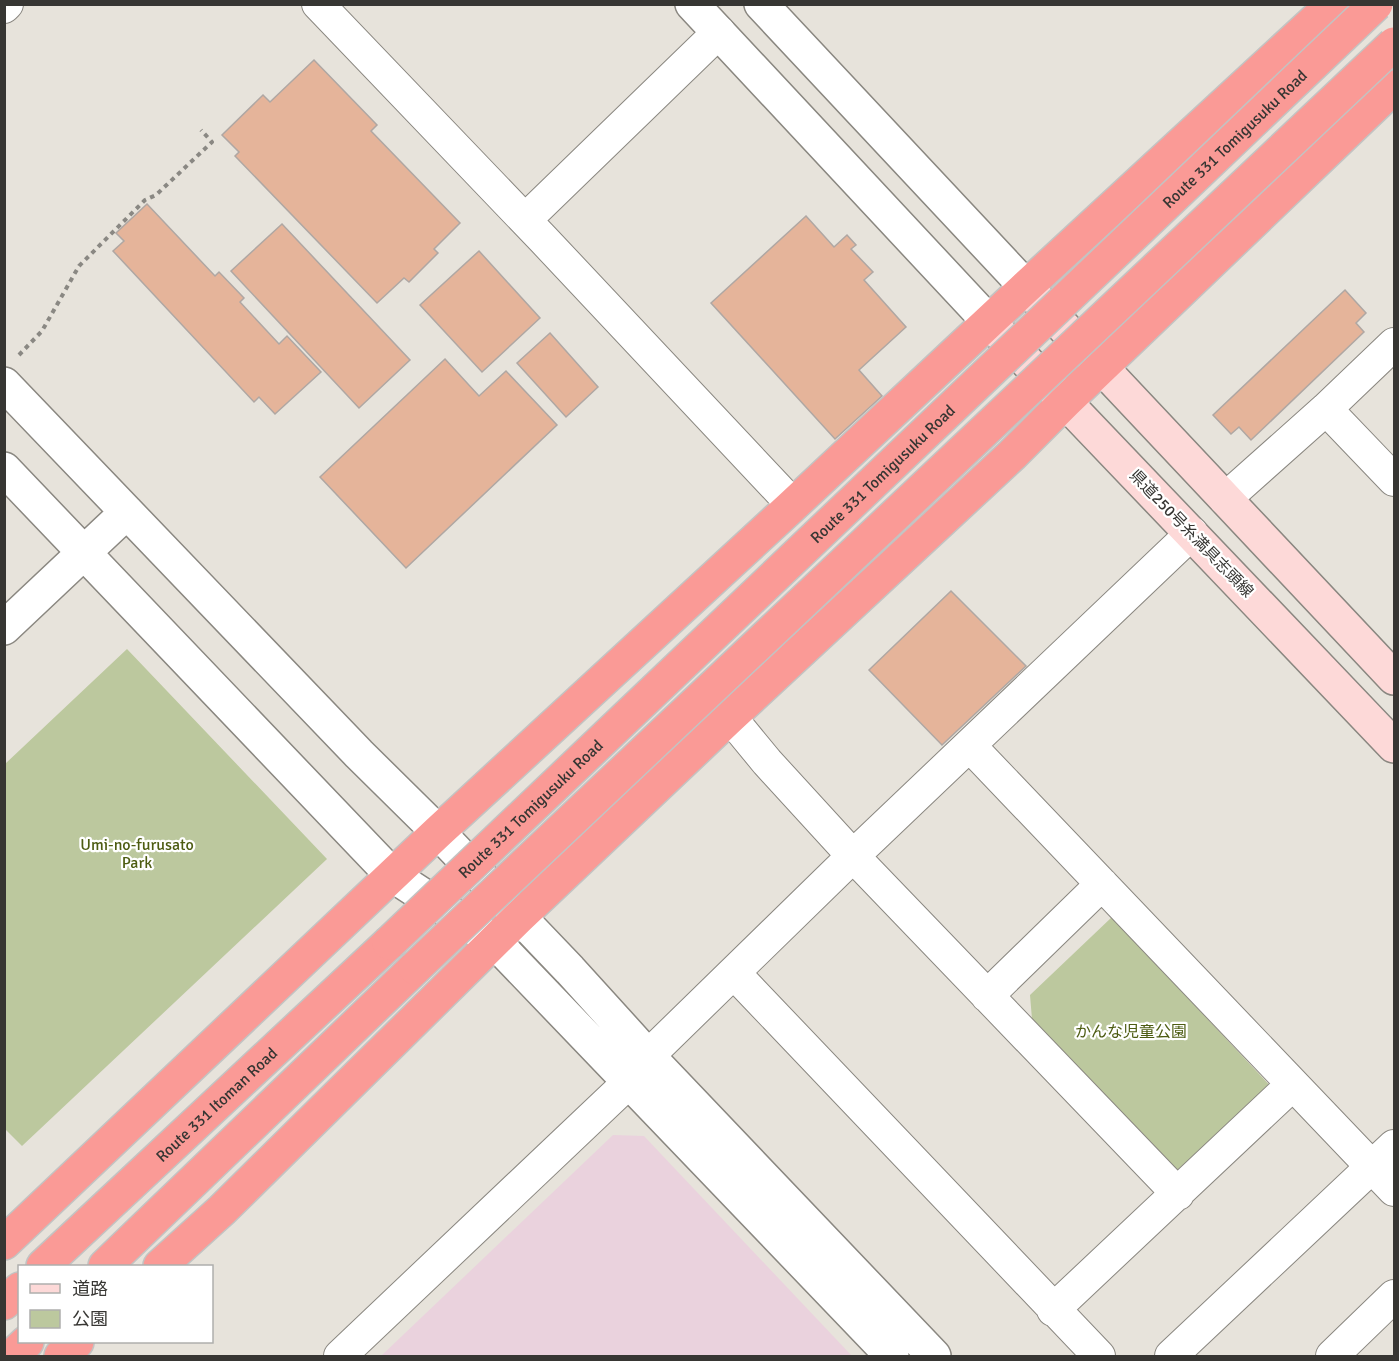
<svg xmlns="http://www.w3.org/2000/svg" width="1399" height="1361" font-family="Signika,'Noto Sans JP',sans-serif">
<rect width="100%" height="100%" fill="#e7e3db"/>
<path fill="#ead2dd" d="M613,1135L644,1136L852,1356H381Z"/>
<path fill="#bcc89e" d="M127,649L327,859L22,1146L4,1128L5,764Z
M1112,917L1275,1091L1177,1171L1032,1019L1030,995Z"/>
<path fill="#e5b49a" stroke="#afa7a3" stroke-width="1.5" d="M314,60L377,125L371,131L460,223L434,249L438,253L409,282L404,278L377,303L235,156L239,152L222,135L263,95L270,102Z
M147,204L215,276L219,272L244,298L240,302L279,344L287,336L321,372L275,414L259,397L254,402L113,251L124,241L116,233Z
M806,216L834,247L847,235L856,245L851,249L873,272L864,280L906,327L859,370L882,396L835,439L711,303Z
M282,224L410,360L359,408L231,271Z
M479,251L540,318L482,372L420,305Z
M1345,290L1366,313L1356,323L1364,332L1251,440L1239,427L1231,434L1213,415Z
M550,333L598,387L566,417L517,363Z
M445,359L479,396L506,371L557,425L406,568L320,477Z
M951,591L1026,666L942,745L869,670Z"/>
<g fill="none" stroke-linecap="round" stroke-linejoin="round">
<g stroke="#8a8780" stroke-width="34">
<path id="minor" d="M318,4L544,240L793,505
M4,7L7,4
M525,220L719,32
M1326,409L1394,480
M1225,499L1326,409L1394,344
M730,717L767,762L853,856L1178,1194
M970,746L1394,1190
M734,973L1099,1356
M987,996L1102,884
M1053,1310L1292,1085
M340,1356L630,1081L648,1056L853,856L1192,533
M1171,1356L1394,1146
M1332,1356L1394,1296"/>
</g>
<g stroke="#8a8780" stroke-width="36">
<path id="tertiary" d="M692,4L989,322
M761,4L1026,287
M4,384L359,754L438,832L570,970L648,1056L934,1356
M4,469L392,875L495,942L892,1356
M4,628L127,512"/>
</g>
<g stroke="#8a8780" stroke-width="36">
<path id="secondary" d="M1026,287L1394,678
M989,322L1394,746"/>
</g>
<g stroke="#c3c3c2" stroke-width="36">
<g id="trunk">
<path d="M4,1243L438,832L793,505L1026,287L1333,4"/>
<path id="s1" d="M43,1266L389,943"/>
<path d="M105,1266L415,968"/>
<path d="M160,1266L222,1210L519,917L730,717L1012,455L1066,401L1394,87"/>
<path d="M4,1303L20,1289"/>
<path d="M12,1356L27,1342"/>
<path d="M61,1356L77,1342"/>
</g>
</g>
<path stroke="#8a8883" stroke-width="4" stroke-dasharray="4.5 4.5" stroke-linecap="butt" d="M19,355L42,331L79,266L145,200L156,195L212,142L201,130"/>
<use href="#minor" stroke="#fff" stroke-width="32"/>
<use href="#tertiary" stroke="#fff" stroke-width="33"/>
<use href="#secondary" stroke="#fdd9d8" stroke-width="33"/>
<use href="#trunk" stroke="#fa9a96" stroke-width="33"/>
<g stroke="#c3c3c2" stroke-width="36" stroke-linecap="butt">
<g id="trunk-bridge">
<path id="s2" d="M389,943L1376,4"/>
<path d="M415,968L1394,44"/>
</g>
</g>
<use href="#trunk-bridge" stroke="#fa9a96" stroke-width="33"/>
</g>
<g text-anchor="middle" stroke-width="4.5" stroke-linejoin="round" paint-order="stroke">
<g font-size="16" fill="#373633" stroke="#fff">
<text dy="6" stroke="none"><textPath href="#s2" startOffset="1167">Route 331 Tomigusuku Road</textPath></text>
<text dy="6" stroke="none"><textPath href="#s2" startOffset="681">Route 331 Tomigusuku Road</textPath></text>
<text transform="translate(1192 533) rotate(46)" y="6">県道250号糸満具志頭線</text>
<text dy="6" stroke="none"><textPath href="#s2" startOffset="195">Route 331 Tomigusuku Road</textPath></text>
<text dy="6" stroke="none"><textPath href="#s1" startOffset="237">Route 331 Itoman Road</textPath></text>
</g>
<g font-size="16" fill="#4d5c12" stroke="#fff">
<text x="137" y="850">Umi-no-furusato<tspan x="137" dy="18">Park</tspan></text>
<text x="1131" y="1037">かんな児童公園</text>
</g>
</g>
<rect width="1399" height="1361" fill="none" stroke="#373633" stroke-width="12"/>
<rect x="18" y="1265" width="195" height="78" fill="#ffffff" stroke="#afafad" stroke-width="1.5"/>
<rect x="30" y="1284" width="30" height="9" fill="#fdd9d8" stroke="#afafad" stroke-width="1.5"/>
<text x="72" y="1295" font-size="18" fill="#373633">道路</text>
<rect x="30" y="1310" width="30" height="18" fill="#bcc89e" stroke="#afafad" stroke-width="1.5"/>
<text x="72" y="1325" font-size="18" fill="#373633">公園</text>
</svg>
